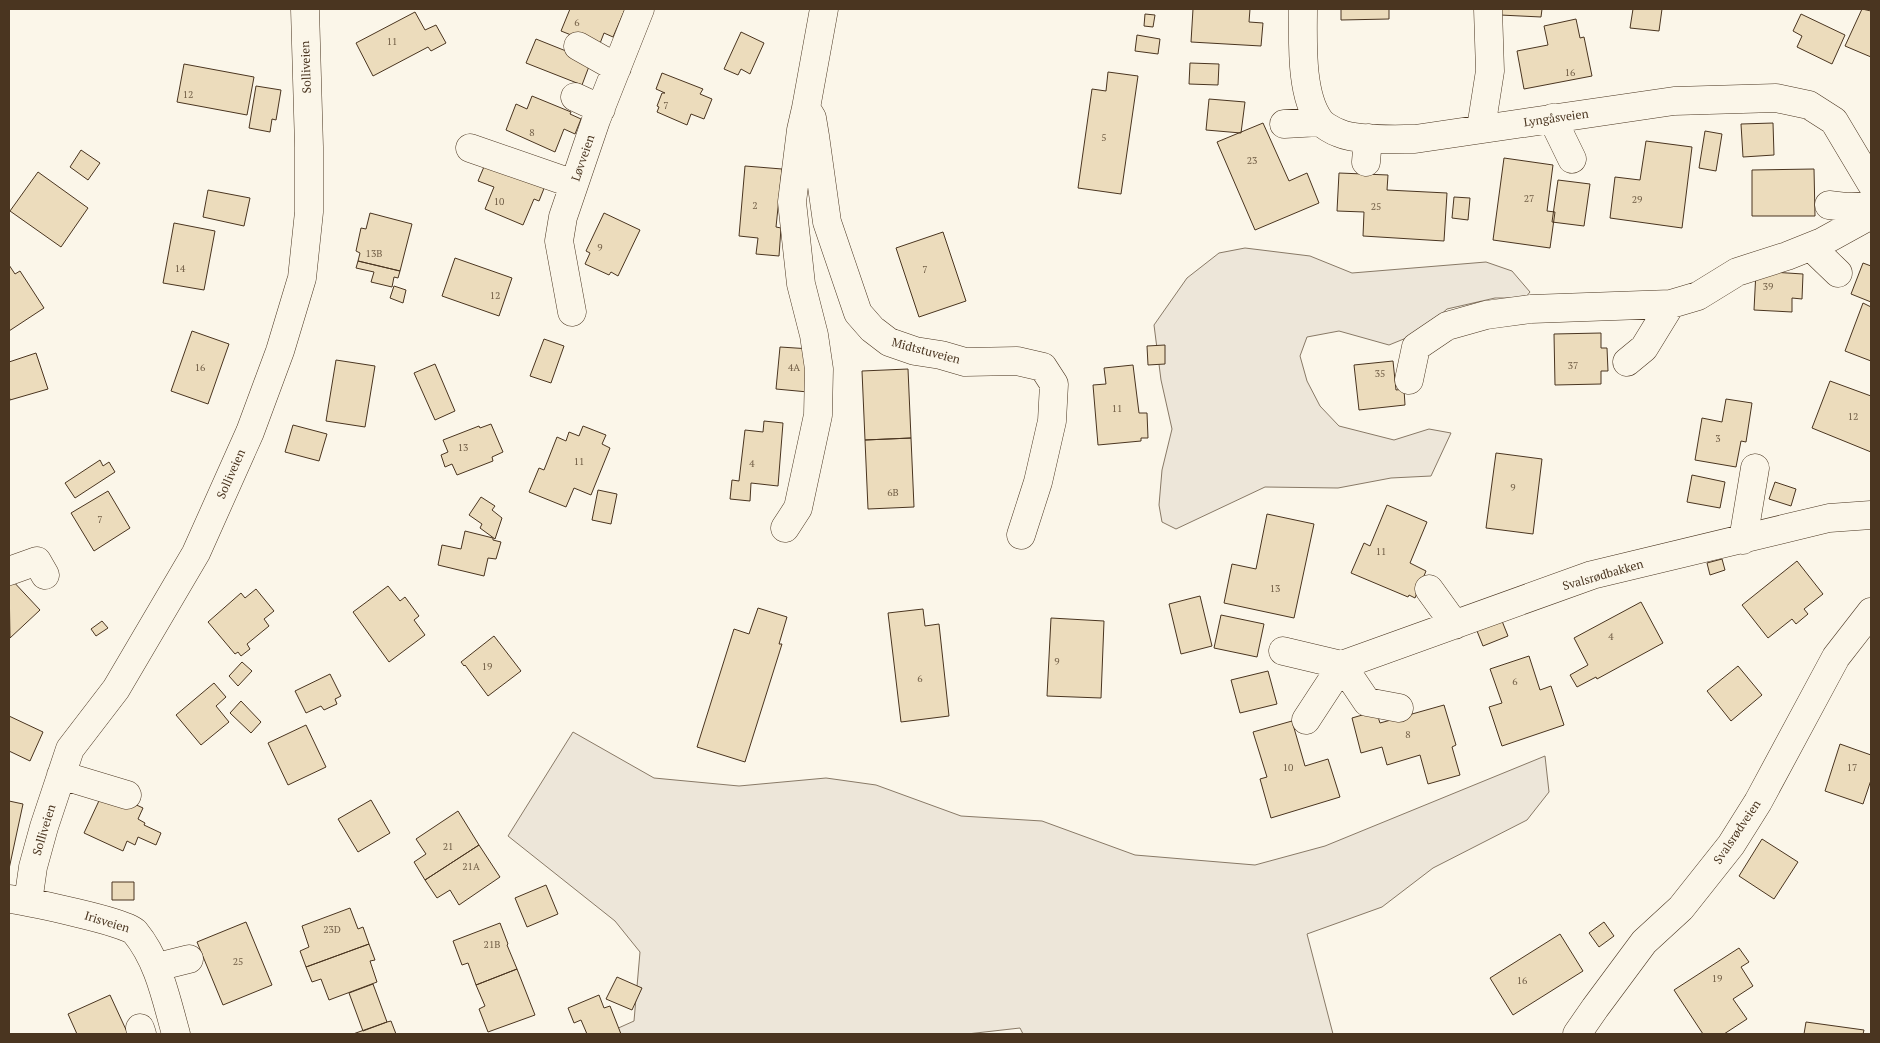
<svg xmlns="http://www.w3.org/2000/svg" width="1880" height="1043" font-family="'PT Serif',serif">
<rect width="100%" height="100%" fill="#fbf6e9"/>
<path fill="#ede6d9" stroke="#887966" d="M1245,248L1310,256L1352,273L1486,262L1512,271L1530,292L1525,298H1495L1447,309L1421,332L1389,345L1339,331L1307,337L1300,356L1307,381L1320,406L1339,426L1394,440L1429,429L1451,433L1431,476L1391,478L1338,488L1265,487L1176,529L1162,522L1159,505L1162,470L1172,429L1161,380L1154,325L1187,278L1219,253Z
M573,732L654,778L739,786L826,778L876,785L961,816L1042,821L1135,855L1255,865L1325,846L1545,756L1549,792L1527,820L1433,868L1382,907L1307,934L1333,1034H1023L1020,1028L967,1034H605L634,1021L640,952L615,921L508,836Z"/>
<path fill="#ecdcbc" stroke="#4a3520" d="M570,9H625L613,37L604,33L599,46L561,31Z
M1193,9H1250L1249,22L1263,23L1261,46L1191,42Z
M1341,9H1389V19L1341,20Z
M1501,9H1542L1541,17L1500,15Z
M1633,9H1662L1659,31L1630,28Z
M1862,9L1871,11V57L1845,46Z
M415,12L425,30L436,25L446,43L431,51L428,47L373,76L356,43Z
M1145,14L1155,15L1153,27L1144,26Z
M1801,14L1845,35L1832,64L1797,47L1802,36L1793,31Z
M1576,19L1580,38L1584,37L1592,76L1524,89L1517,51L1548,45L1544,26Z
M741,32L764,43L750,74L741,69L738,75L724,69Z
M1137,35L1160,39L1158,54L1135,51Z
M536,39L591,61L582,85L526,63Z
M1190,63L1219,64L1218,85L1189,84Z
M184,64L254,77L247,115L177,102Z
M1108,72L1138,76L1121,194L1078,188L1092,89L1106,91Z
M662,73L703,89L700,94L712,99L704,119L691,114L687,125L657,112L659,107L657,106L662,93H665L656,89Z
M256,86L281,90L276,120L272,119L270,132L249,128Z
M532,96L571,112L570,114L581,119L575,134L564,129L555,152L506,130L516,104L527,109Z
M1209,99L1245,102L1241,133L1206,130Z
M1263,123L1289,181L1307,173L1319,203L1255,230L1217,142Z
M1773,123L1774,155L1743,157L1741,124Z
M1705,131L1722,134L1716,171L1699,168Z
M1646,141L1692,147L1682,228L1610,218L1615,177L1640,180Z
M81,150L100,163L88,180L70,167Z
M1504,158L1553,165L1547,211L1555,212L1550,248L1493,240Z
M486,162L545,186L539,201L534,199L523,225L485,209L494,187L478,181Z
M745,166L782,169L776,227L781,228L779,256L756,254L758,238L739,236Z
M1814,169L1815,216H1752V170Z
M38,172L88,208L61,247L10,211Z
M1339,173L1388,175L1387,190L1447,193L1444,241L1363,236L1364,212L1337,211Z
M1558,180L1590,184L1584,226L1552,222Z
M208,190L250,198L244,226L203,217Z
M1454,197L1470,198L1468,220L1452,218Z
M370,213L412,224L400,271L358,261L360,253L356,251L361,228L366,229Z
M604,213L640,230L618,276L611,272L609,275L585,264L590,253L586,251Z
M174,223L215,231L204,290L163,283Z
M943,232L966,301L919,317L896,248Z
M455,258L512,278L499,316L442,296Z
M358,261L400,271L398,278L394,277L392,287L371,282L374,272L356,268Z
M1863,263L1871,266V302L1851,294Z
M9,265L15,274L20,271L44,308L9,331Z
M1756,271L1803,274L1802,299L1792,298V312L1754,310Z
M394,286L406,290L403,303L390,298Z
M1863,303L1871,307V361L1845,351Z
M192,331L229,344L208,404L171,391Z
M1601,333V348H1607L1608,371H1601V384L1555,385L1554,334Z
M544,339L564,346L551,383L530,376Z
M1165,345V364L1148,365L1147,346Z
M780,347L811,349L808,392L776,389Z
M36,353L48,389L10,400L9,395V362Z
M336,360L375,366L365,427L326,421Z
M1393,361L1396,390L1404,389L1405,405L1359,410L1354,365Z
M435,364L455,411L435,420L414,373Z
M1133,365L1139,413H1147L1148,438H1141V441L1098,445L1093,385L1106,384L1104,368Z
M908,369L911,438L865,440L862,371Z
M1830,381L1871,396V452L1812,428Z
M1726,399L1752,403L1746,442L1741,441L1736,467L1695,460L1702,418L1722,422Z
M764,421L783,423L778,486L751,483L750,501L730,499L732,480L739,481L745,430L763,432Z
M491,424L503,452L492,457L493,461L457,475L452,464L445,467L441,455L448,452L443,440L479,426L480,428Z
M293,425L327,434L319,461L285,452Z
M583,426L606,435L602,444L610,448L591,495L574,488L566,507L529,492L539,468L544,470L557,437L566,441L569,432L579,436Z
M911,438L914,507L868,509L865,440Z
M1496,453L1542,459L1533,534L1486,528Z
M100,460L103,466L109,462L115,472L75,498L65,483Z
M1692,475L1725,482L1720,508L1687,502Z
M1775,482L1796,489L1791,506L1769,499Z
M598,490L617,494L611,524L592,520Z
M108,491L130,528L94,551L71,513Z
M481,497L495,506L492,510L502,518L495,539L480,528L482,524L469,515Z
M1387,505L1427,522L1410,563L1426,571L1415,598L1409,595L1408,597L1351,573L1364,543L1370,546Z
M1267,514L1314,524L1294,618L1224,603L1232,564L1256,569Z
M465,531L493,538V540L501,542L496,559L488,558L484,576L438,565L442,545L461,549Z
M1722,559L1725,570L1710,575L1707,563Z
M1797,561L1823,594L1804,609L1808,614L1796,624L1792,619L1768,638L1742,605Z
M10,578L40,610L10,638L9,580Z
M388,586L400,601L405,597L419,616L414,620L425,635L389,662L353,612Z
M256,589L274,611L264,619L269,626L247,644L250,649L241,656L238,652L235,654L208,622L241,593L245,598Z
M1200,596L1212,646L1181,654L1169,604Z
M1641,602L1663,643L1597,679L1596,677L1577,687L1570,675L1588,665L1574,638Z
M758,608L787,617L779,644H782L745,762L697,747L734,629L749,634Z
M923,609L925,626L939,624L949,716L901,722L888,613Z
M1221,615L1264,624L1257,657L1214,648Z
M1051,618L1104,621L1101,698L1047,696Z
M102,621L108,628L96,636L91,629Z
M1502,621L1508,636L1483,646L1477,631Z
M494,636L521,671L488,696L465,665L464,666L461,662Z
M1529,656L1540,690L1551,686L1564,725L1502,746L1489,707L1502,703L1490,669Z
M242,662L252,671L238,686L229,676Z
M1738,666L1762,695L1731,721L1707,691Z
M1268,671L1277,704L1240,713L1231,680Z
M330,674L341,696L335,699L337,704L324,710L321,706L306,713L295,691Z
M214,683L226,697L216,706L229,722L201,745L176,715Z
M241,701L261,722L251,733L230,713Z
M1444,705L1456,745L1452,747L1460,775L1428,784L1420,755L1387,765L1382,747L1361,753L1352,718L1376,711L1380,723Z
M9,716L43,732L30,761L9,751Z
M1292,721L1305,766L1328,759L1340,797L1271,818L1260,779L1267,777L1253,732Z
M306,725L326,767L288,785L268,743Z
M1840,744L1871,755V780L1863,804L1825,791Z
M104,790L143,808L138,819L145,823L144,825L161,833L156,845L138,837L135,845L127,841L123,851L84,833Z
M371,800L390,833L358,852L338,819Z
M9,801L23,804L9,869Z
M458,811L479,845L425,880L414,862L426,854L416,839Z
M1762,839L1798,862L1774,899L1739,876Z
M479,845L500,877L459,905L450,890L437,898L425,880Z
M112,882H134V900H112Z
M546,885L558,914L527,927L515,898Z
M350,908L358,929L363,927L369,944L306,967L300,951L309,947L302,926Z
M246,922L272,985L223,1005L197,942Z
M1604,922L1614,936L1599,947L1589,933Z
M500,923L508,944L507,945L517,969L476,985L468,963L462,965L453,941Z
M1560,934L1583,971L1513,1015L1490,978Z
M369,944L375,960L370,961L377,982L329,1000L321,979L312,982L306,967Z
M1739,948L1749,962L1741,967L1753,986L1733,999L1747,1019L1724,1034H1703L1674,990Z
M517,969L535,1015L488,1032L479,1009L485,1006L476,985Z
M617,977L642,988L632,1010L606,999Z
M373,984L387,1022L363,1031L349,993Z
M110,995L128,1034H77L68,1014Z
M599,995L604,1008L610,1006L621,1034H587L581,1020L574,1023L568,1008Z
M391,1021L396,1034H353L387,1022Z
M1806,1022L1864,1030L1863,1034H1804Z"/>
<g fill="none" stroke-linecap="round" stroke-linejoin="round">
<g stroke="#4a3520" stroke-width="29">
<path id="minor" d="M1303,9C1303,40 1300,95 1320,121C1323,125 1333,131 1339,133C1357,141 1395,139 1415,139L1674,101L1776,98L1809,105L1834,121L1871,183
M578,46L617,68
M575,97L601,109
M806,108L812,118L815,136L827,222L858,313L872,329L889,342L915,351L941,355L965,362L1017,361L1043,367L1054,384L1052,421L1038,482L1021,535
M1552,118L1572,159
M1284,124L1320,122
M1481,128L1490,71L1488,9
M470,148L574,184
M1366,162L1368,138
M1829,205L1846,207L1871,206
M1811,247L1838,273
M572,312L559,241L563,217L596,120L640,9
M1627,362L1644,348L1671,304
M1409,380L1416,347L1447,326L1486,315L1531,309L1671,304L1698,296L1737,272L1787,256L1822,242L1871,215
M785,528L798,508L818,415L819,369L814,335L801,284L792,202L801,130L806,108L824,9
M1743,540L1755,468
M9,571L37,561L45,575
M1429,589L1455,625
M1283,651L1342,665L1367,702L1399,708
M1342,665L1592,575L1829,518L1871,515
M1306,720L1342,665
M61,775L127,795
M10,899C29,902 127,922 135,932C159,961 166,999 176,1034
M28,902L33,867L44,827L70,749L116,689L196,553L250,432L280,351L302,278L309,212V147L305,9
M157,967L189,959
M140,1028L142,1034
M1577,1034L1595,1008L1644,942L1681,908L1731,845L1758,802L1836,657L1871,612"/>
</g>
<use href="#minor" stroke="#fbf6e9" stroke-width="28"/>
</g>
<g text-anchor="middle" stroke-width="4" stroke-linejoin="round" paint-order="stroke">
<g font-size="10" fill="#725f47">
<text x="577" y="26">6</text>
<text x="392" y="45">11</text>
<text x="1570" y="76">16</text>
<text x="188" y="98">12</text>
<text x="666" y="109">7</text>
<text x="532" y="136">8</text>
<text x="1104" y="141">5</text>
<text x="1252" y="164">23</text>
<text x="1529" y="202">27</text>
<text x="1637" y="203">29</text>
<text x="499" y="205">10</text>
<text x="755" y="209">2</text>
<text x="1376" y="210">25</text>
<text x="600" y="251">9</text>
<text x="374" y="257">13B</text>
<text x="180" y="272">14</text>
<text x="925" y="273">7</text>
<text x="1768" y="290">39</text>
<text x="495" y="299">12</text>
<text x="1573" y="369">37</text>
<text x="200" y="371">16</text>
<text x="794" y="371">4A</text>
<text x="1380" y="377">35</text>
<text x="1117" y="412">11</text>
<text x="1853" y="420">12</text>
<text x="1718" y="442">3</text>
<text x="463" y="451">13</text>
<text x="579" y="465">11</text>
<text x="752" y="467">4</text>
<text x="1513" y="491">9</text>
<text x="893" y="496">6B</text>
<text x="100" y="523">7</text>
<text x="1381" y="555">11</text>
<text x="1275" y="592">13</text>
<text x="1611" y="640">4</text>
<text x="1057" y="665">9</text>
<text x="487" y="670">19</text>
<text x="920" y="682">6</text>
<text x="1515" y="685">6</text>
<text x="1408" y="738">8</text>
<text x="1288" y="771">10</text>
<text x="1852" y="771">17</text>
<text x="448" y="850">21</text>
<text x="471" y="870">21A</text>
<text x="332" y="933">23D</text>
<text x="492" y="948">21B</text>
<text x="238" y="965">25</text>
<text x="1717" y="982">19</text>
<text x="1522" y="984">16</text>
</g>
<g font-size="12" fill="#4a3520" stroke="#fbf6e9">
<text transform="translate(306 67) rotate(-92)" y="4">Solliveien</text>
<text transform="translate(1556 118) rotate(-8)" y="4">Lyngåsveien</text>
<text transform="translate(583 158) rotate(-71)" y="4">Løvveien</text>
<text transform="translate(926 351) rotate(15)" y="4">Midtstuveien</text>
<text transform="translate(231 474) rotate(-66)" y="4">Solliveien</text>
<text transform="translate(1603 575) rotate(-16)" y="4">Svalsrødbakken</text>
<text transform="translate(44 830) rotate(-73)" y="4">Solliveien</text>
<text transform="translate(1737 832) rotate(-56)" y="4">Svalsrødveien</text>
<text transform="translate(107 922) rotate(17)" y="4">Irisveien</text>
</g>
</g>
<rect width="1880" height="1043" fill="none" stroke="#4a3520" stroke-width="20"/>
</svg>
